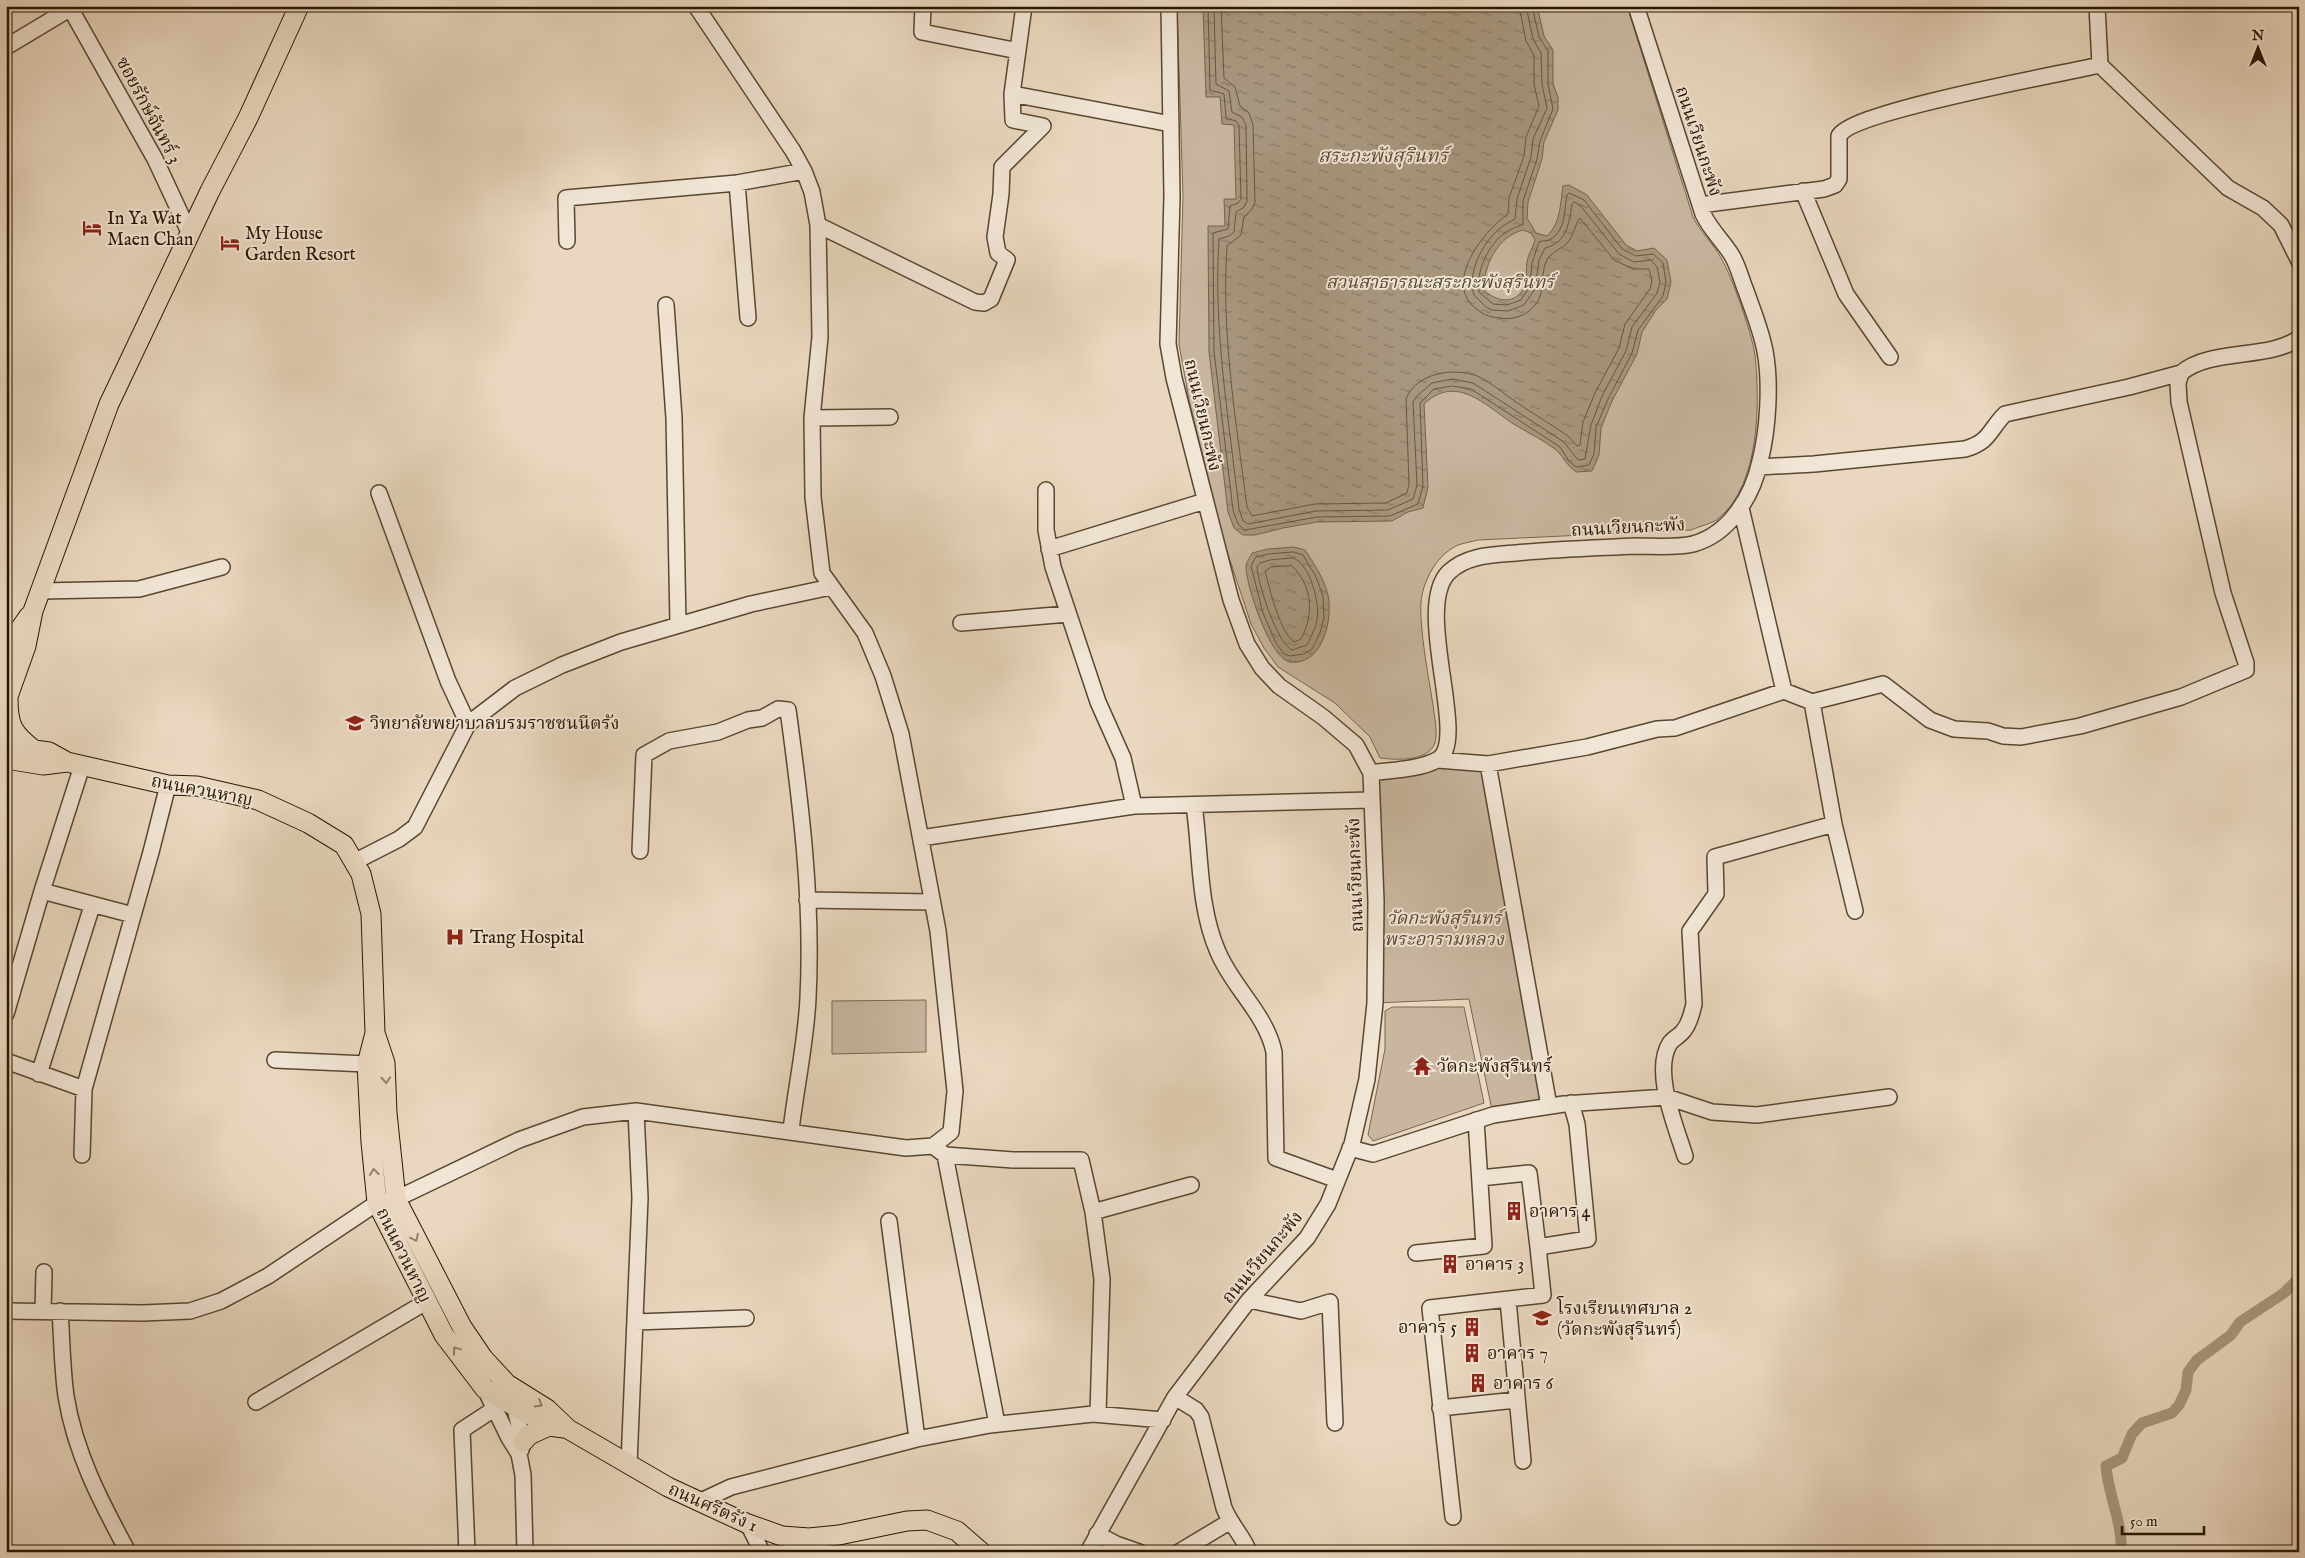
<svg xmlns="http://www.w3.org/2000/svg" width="2305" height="1558" font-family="'IM FELL English','Noto Serif Thai',serif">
<defs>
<pattern id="water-ripples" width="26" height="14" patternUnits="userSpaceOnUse" patternTransform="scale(1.25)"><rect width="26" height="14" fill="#a7967e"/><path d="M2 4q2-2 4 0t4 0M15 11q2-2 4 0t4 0" fill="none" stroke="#887965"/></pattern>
</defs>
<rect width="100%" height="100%" fill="#e9d7bf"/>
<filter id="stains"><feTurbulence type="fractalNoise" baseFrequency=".004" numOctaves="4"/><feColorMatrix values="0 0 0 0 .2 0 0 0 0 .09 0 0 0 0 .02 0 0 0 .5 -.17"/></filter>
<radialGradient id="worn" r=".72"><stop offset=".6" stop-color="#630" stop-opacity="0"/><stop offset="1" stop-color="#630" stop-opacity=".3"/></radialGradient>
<path fill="#c8b69f" stroke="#786650" d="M1177,6H1627L1693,217C1700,232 1713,243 1721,258C1732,276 1752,334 1755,355C1760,403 1760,484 1719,518C1712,524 1700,526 1691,530L1478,540C1471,542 1462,543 1456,546C1438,555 1426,576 1422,595C1417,617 1429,680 1433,705C1434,715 1438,732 1435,743C1428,762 1396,760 1380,758L1370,737L1335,703L1278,667L1264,648L1251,624L1224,542L1189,400L1179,344L1183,196Z
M1488,764L1549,1106L1493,1115L1469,999L1375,1003L1371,773Z
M926,1000V1052L832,1054V1001Z
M1392,1007H1464L1484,1103L1373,1141L1368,1135L1385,1049V1011Z"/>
<path fill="url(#water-ripples)" stroke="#74634c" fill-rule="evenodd" d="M1203,6H1537L1544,36L1553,50V84L1558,97V110L1544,142L1542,159L1528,202L1527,218L1536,233L1547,236C1561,223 1560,204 1563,186L1569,185L1587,195L1626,245L1637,251L1654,248L1667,260L1671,282L1667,299L1656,310L1642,332L1637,354L1612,401L1601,428L1599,455L1592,471L1576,472C1565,464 1563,455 1555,449C1542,439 1526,432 1512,423C1484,404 1456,374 1424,404L1428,487L1423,508L1408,512L1392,521L1317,522L1283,528L1255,535H1243L1234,528L1228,512L1209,352L1208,226H1225L1224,199H1236L1234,125L1222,124L1220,97H1206ZM1523,230L1531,233L1535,240C1533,248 1528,254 1527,262C1526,269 1527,278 1525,285C1517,306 1496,302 1484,290C1483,266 1498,236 1523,230Z
M1294,547L1305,550C1314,564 1324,578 1328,595C1333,619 1323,666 1290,662C1270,659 1246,585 1246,567C1246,562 1250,558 1252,553L1268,549Z"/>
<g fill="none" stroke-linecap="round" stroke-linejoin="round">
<path stroke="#68563f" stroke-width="1" d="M1208,6L1210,90L1224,94L1226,118L1236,121L1239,126L1241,199L1238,203L1230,206L1228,229L1213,233L1214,351L1233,510L1238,524L1245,530L1317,517L1390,516L1418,504L1423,486L1420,403L1434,389L1452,386L1471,389L1560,447L1569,461L1576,467L1589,465L1594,454L1596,427L1608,399L1632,353L1638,330L1663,296L1666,282L1663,263L1653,254L1636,256L1622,249L1584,200L1569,193L1567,195C1564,210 1566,230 1551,239C1547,242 1543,240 1539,242L1532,263L1530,286L1521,300L1507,305L1493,304L1479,292C1476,272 1487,248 1502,235C1509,229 1516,228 1523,224V201L1537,159L1540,141L1553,109L1548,84V51L1539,37L1532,6
M1214,6L1216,84L1229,91L1232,112L1242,117L1246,125L1247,201L1244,207L1236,212L1234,232L1229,236L1219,239C1213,329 1229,420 1239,509L1243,521L1248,524L1316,511L1388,510L1413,499L1417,485L1413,402L1417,396L1432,383L1452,379L1473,383L1564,442L1578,460L1585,459L1591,425L1602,396L1626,351L1632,327L1657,293L1660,282L1657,267L1651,260L1634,262L1619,254L1580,205L1574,202L1572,204C1569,223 1567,243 1545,248L1539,260L1535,289L1524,305L1508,311L1492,310L1486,307L1474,295C1467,273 1482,244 1498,230C1503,225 1510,222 1515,219L1517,199L1531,157L1533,139L1547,108L1542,84L1541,53L1533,39L1526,6
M1221,6L1224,78L1235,87L1240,106L1249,113L1253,125L1255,202L1252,209L1244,217L1241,235L1227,246C1221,333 1236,421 1247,507L1252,516L1315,504L1386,503L1407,493L1409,484L1406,399C1416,373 1453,367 1477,376C1491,382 1504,394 1516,402C1533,414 1551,424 1568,436L1577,446L1580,445L1583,422L1595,393L1619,348L1625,324L1650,289L1652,281L1649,269H1633L1614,260L1580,218C1575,224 1574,235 1568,242C1561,250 1550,252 1546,262C1539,279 1548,296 1529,311C1521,317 1510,320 1500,318C1488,317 1482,314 1473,306C1445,279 1485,230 1508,214L1509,198L1524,156L1526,137L1539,106L1534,84V55L1526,41L1519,6
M1294,552L1303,555L1316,577L1323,596L1324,618L1320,633L1312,649L1304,654L1290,656L1284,654L1276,643L1263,613L1251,566L1256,557L1269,554Z
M1293,558C1310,563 1320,603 1317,619C1316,628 1311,636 1307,645L1292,650C1277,643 1258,584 1257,567L1260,563L1270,560Z
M1292,566C1313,586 1314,615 1301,639L1294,642C1279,630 1270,590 1265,571L1271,567Z"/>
<path stroke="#a7967e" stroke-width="11" d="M2121,1552C2123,1523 2108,1495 2106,1466L2122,1458L2132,1434L2142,1423L2172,1413L2179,1405L2186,1390L2188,1372L2197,1360L2231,1335L2240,1322L2284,1293L2299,1278"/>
<g stroke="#584730" stroke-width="18">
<path id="minor" d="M69,6L155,159L190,234
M923,6L922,32L1018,51
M1024,6L1012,94L1171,124
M2097,6L2100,65
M6,47L71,8
M737,183L748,318
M1803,191L1846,294L1890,357
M1700,205L1824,189L1835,185L1839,179V136C1852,111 2061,74 2100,65L2228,188L2263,208L2281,225L2299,261
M818,225L975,302L984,303L991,299L1007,260L998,253L995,237L1001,194L1002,167L1043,126L1013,120L1012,94
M567,241L566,198L737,183L804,171
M666,305L674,418L678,625
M812,418L890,417
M1759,467L1814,464L1965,449C1990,442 1989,430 2005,414L2129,387L2181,373
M1046,490V530L1053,567L1098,702L1123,758L1134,806
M379,493L448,681L468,724
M1741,508L1784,691L1812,702L1883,684L1930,720L1954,729L1988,731L2003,736L2021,737L2080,726L2181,697L2246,670V663L2223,593L2179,402L2178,383L2181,373C2210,348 2270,360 2299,338
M1049,549L1205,501
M41,591L139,589L222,567
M961,623L1068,614
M1812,702L1834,824
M1438,760L1488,764L1587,747L1657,729L1675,728L1784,691
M1488,764L1549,1106
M1371,773C1391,770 1418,770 1437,760C1471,743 1412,608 1449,572C1467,555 1492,555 1516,553C1556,549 1596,548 1636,546C1654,546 1676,548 1693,544C1730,534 1753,495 1760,461C1768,430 1771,383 1765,351C1761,330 1753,311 1746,291C1741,279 1738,265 1731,254C1722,240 1710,229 1703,214L1636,6
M1194,805C1201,853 1198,907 1218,952C1233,988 1266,1014 1274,1052L1276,1158L1337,1180
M921,838L1134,806L1371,800
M640,851L644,755L669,741L718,732L748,720L762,718L778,709L788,710C801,805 813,902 808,998C806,1042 796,1087 791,1130
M354,862L399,839L415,827L468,724L515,688L562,665L621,642L751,604L831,587
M42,891L133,915
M807,900L932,902
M6,1014L42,891L82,766
M275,1060L367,1064
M6,1061L84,1089
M39,1074L92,906
M933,1146L945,1155L1013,1160H1081L1093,1212L1102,1279L1098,1414
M1350,1148L1373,1154L1493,1115L1564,1104L1667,1097L1712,1112L1757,1115L1889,1097
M82,1155L84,1089L151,852L168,785
M945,1155L997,1424
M1685,1156C1676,1127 1652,1071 1670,1043C1674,1038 1681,1035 1684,1030C1690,1023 1692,1012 1694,1004L1690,931L1716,894L1715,857L1834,824L1855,911
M1480,1178L1529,1173L1538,1247
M1093,1212L1191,1185
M889,1221L917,1439
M1416,1253L1484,1246L1476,1120
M1249,1300L1301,1311L1330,1302L1335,1423
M1508,1300L1523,1461
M6,1311L143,1313L190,1311L221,1301L268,1276L377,1203L396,1199L519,1140L583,1117L636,1111L906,1148L933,1146L951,1132L955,1091L938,931L901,734L883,676L865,633L822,573L813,497L812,418L820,337L818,225L812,192L804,171L793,151L696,6
M43,1311L44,1272
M60,1311C62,1339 62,1368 66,1396C75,1453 101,1502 128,1552
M635,1322L746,1318
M485,1389L509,1438L519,1454L523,1475L525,1552
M1175,1397L1196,1410L1201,1417L1224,1508C1230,1524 1243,1536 1249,1552
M513,1400L523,1442L521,1450
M256,1402L426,1302
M1440,1408L1516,1400
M629,1464L640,1198L636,1111
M699,1502L731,1487L917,1439L990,1425L1093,1414L1163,1420
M1453,1517L1430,1308L1543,1295L1538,1247L1588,1239L1577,1124L1571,1103
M748,1524L762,1552
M1097,1534L1116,1544L1139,1552
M467,1552L462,1430L494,1409
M1088,1552L1175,1397L1249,1300L1307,1238L1328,1204L1352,1144L1367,1079L1375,1003L1376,901L1371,773L1356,745L1323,717L1279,686L1262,668L1247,644L1231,600L1174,378L1168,344L1172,196L1169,6
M1179,1552L1229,1522"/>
</g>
<g stroke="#281700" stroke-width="21">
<path id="major" d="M6,649L29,616
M8,698C8,725 12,733 34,750
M6,702L26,646L33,611L109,404L210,191L248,118L299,6
M6,746L49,752L67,762L168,785L197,786L258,800L308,823L344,845L361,874L371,914L375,1033L385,1063L387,1113L396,1199L462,1327L483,1358L507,1384L547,1409L568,1429L668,1487L748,1524L782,1536L809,1538L839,1535L907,1521L927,1520L957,1531L981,1552
M6,759L43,765L67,762
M375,1033L367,1064L371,1142L377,1203L444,1335L485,1389L549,1426L564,1428
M523,1442L529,1435L549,1426"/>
</g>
<use href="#minor" stroke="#f1e5d5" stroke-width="15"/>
<use href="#major" stroke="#e9d7bf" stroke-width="19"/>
</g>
<defs><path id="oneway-chevron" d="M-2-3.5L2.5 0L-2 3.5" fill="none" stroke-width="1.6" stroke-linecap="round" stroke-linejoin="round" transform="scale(1.25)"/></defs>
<g stroke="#928169">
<use href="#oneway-chevron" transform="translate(386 1080) rotate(87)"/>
<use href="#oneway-chevron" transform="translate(374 1172) rotate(-96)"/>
<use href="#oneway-chevron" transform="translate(415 1238) rotate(64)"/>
<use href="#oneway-chevron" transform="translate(456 1350) rotate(-127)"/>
<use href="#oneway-chevron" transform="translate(539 1404) rotate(31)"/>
</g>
<defs>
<g id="hotel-bare" transform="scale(1.5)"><path d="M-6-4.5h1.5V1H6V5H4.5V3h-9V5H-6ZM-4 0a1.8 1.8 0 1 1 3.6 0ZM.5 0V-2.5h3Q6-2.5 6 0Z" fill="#8f2418" stroke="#f1e5d5" stroke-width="2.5" paint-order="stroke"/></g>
<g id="university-bare" transform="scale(1.5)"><path d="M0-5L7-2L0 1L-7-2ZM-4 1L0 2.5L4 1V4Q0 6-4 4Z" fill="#8f2418" stroke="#f1e5d5" stroke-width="2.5" paint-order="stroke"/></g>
<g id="hospital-bare" transform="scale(1.5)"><path d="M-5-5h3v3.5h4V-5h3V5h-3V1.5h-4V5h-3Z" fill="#8f2418" stroke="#f1e5d5" stroke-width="2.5" paint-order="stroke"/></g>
<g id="temple-bare" transform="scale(1.5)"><path d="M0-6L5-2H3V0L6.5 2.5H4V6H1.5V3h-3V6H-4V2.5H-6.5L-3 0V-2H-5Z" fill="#8f2418" stroke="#f1e5d5" stroke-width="2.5" paint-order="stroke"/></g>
<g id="building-bare" transform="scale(1.5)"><path d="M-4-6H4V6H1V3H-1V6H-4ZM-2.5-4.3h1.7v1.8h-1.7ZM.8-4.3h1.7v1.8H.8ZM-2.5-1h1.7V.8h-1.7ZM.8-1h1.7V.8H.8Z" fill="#8f2418" stroke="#f1e5d5" stroke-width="2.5" paint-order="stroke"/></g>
<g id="school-bare" transform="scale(1.5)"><path d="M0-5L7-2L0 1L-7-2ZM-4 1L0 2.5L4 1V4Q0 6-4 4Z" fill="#8f2418" stroke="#f1e5d5" stroke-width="2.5" paint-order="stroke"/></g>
</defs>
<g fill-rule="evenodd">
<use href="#hotel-bare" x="92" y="228"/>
<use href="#hotel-bare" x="230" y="243"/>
<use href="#university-bare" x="355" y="723"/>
<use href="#hospital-bare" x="455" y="937"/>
<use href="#temple-bare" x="1422" y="1066"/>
<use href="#building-bare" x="1514" y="1211"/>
<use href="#building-bare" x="1450" y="1264"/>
<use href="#school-bare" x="1542" y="1318"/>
<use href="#building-bare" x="1472" y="1327"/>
<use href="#building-bare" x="1472" y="1353"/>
<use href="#building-bare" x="1478" y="1383"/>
</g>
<g text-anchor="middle" stroke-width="4" stroke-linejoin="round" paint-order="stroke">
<g font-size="18" fill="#281700" stroke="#f1e5d5">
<text transform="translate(149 110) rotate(62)" y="6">ซอยรักษ์จันทร์ 3</text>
<text transform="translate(1699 141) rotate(72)" y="6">ถนนเวียนกะพัง</text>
<text transform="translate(1203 415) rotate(77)" y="6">ถนนเวียนกะพัง</text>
<text transform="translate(1628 527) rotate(-3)" y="6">ถนนเวียนกะพัง</text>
<text transform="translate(202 790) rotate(11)" y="6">ถนนควนหาญ</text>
<text transform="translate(1355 875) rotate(-92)" y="6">ถนนเวียนกะพัง</text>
<text transform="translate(404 1255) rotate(64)" y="6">ถนนควนหาญ</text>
<text transform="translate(1262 1257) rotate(-50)" y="6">ถนนเวียนกะพัง</text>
<text transform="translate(713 1507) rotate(24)" y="6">ถนนศรีตรัง 1</text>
</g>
<g font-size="18" fill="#281700" stroke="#f1e5d5" text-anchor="start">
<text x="107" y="224">In Ya Wat<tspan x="107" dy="21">Maen Chan</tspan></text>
<text x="245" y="239">My House<tspan x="245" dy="21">Garden Resort</tspan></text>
<text x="370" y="729">วิทยาลัยพยาบาลบรมราชชนนีตรัง</text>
<text x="470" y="943">Trang Hospital</text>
<text x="1437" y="1072">วัดกะพังสุรินทร์</text>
<text x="1529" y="1217">อาคาร 4</text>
<text x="1465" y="1270">อาคาร 3</text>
<text x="1557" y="1314">โรงเรียนเทศบาล 2<tspan x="1557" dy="21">(วัดกะพังสุรินทร์)</tspan></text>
<text x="1457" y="1333" text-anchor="end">อาคาร 5</text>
<text x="1487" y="1359">อาคาร 7</text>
<text x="1493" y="1389">อาคาร 6</text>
</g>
<g font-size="18" font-style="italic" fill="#584730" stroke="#f1e5d5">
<text x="1440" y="288">สวนสาธารณะสระกะพังสุรินทร์</text>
<text x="1444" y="924">วัดกะพังสุรินทร์<tspan x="1444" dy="21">พระอารามหลวง</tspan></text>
</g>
<g font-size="19" font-style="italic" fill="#5b4a32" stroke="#f1e5d5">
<text x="1383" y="162">สระกะพังสุรินทร์</text>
</g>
</g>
<rect width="2305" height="1558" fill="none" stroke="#e9d7bf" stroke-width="25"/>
<rect x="8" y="8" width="2290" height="1543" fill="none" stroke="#281700" stroke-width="2.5"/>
<rect x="12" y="12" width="2280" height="1533" fill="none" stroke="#281700"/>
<g transform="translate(2258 48)" stroke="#f1e5d5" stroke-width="4" paint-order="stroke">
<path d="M0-4L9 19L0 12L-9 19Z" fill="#281700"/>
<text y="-8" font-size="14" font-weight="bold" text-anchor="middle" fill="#281700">N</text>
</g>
<path d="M2122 1526v8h82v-8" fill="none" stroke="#281700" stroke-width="2.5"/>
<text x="2130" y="1526" font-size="15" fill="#281700" stroke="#f1e5d5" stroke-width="4" paint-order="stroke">50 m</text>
<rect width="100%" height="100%" filter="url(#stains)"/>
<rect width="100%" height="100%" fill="url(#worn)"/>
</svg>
